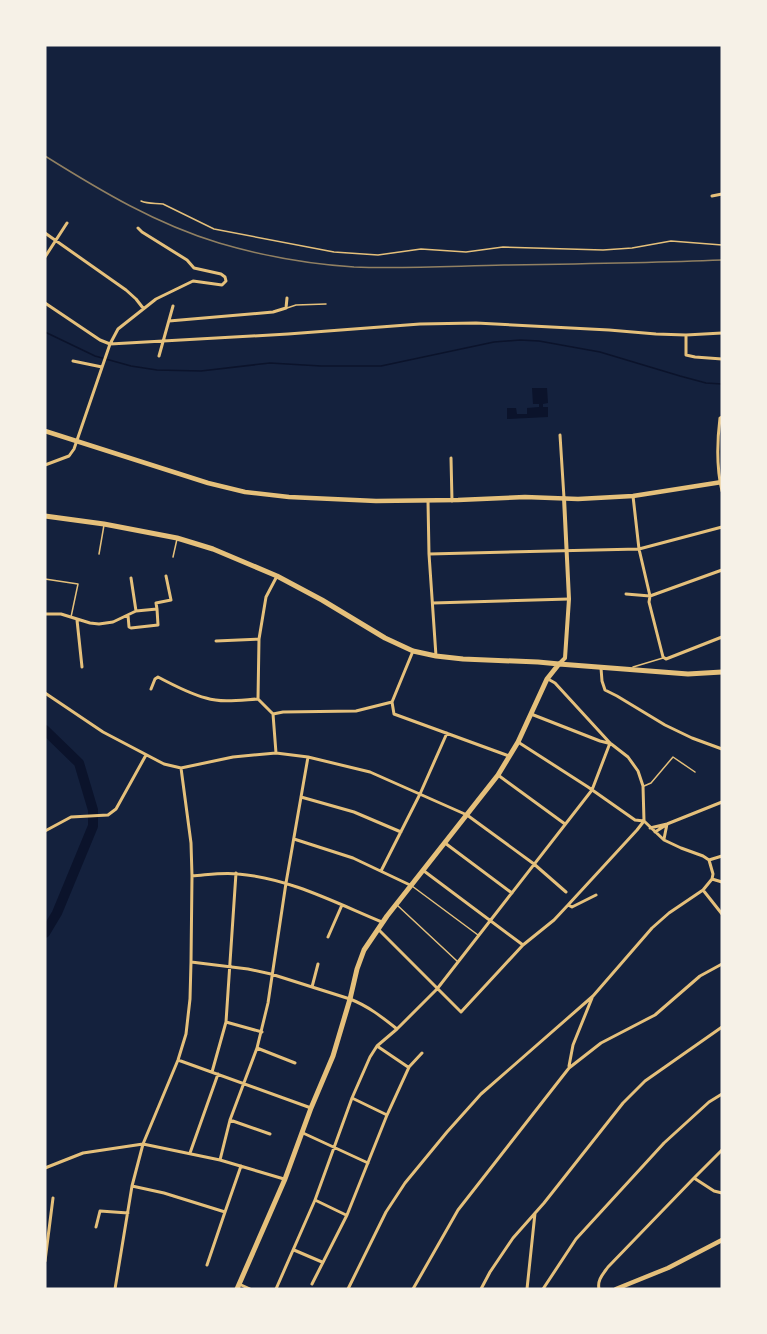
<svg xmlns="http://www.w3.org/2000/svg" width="767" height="1334" font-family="'Alegreya Sans',sans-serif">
<rect width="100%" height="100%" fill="#14213d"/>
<path fill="#0b132b" d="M532,388H547L548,403L543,404V407H548V417L507,419V408H516L517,414H527V408L539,407V404H533Z"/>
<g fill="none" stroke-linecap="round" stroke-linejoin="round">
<path stroke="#0b132b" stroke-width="1.5" d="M45,332L95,356L131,366L157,370L201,371L270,363L321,366H381L494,342L520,340L539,341L600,352L680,376L706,383L722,384"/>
<path stroke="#0b132b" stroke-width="10" d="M45,730L79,763L93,810V826L57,913L45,933"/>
<path stroke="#e5c07b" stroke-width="1.5" d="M141,201C148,204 155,203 163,204L214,229L334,252L378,255L421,249L466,252L503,247L603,250L632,248L671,241L722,245
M287,308L296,305L326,304
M99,554L104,525
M173,557L177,539
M45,579L78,584L71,617
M633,667L663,658
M644,786L651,783L673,757L695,772
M412,886L478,935
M397,905L457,961"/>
<path stroke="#e5c07b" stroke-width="3" d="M712,196L722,194
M45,233L126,290L136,299L143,308
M45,257L67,223
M45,303L100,340L110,344L288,334L420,324L476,323L609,330L656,334L686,335L722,333
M169,321L273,312L286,308L287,298
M686,335V355L695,357L722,359
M159,356L173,306
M73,361L102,367
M722,417L720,418C717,442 716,466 722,491
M560,435L564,498
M451,458L452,501
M45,465L69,456L74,449L110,344L118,329L156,299L193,281L222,285L226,281L225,277L221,274L194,268L187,260L142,232L138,228
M633,496L639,549L650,596L649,602L663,657L666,659L722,637
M428,501L429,554L436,656
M429,554L639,549L722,527
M626,594L650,596L722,570
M433,603L569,599
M136,611L157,609L156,603L171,600L166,576
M45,614H61L90,623L99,624L113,622L136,611L131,578
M128,615L129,627L131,628L158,625L157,609
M77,620L82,667
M216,641L259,639
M601,668L602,681L605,690L617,696L665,725L692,738L722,749
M151,689L155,679L158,677C173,685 190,694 206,698C222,703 241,700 258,699
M45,693L103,732L164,764L181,768L233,757L276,753L308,757L370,772L467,815L534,864L566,892
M392,702L413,651
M273,714L258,699L259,639L266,597L277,576
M531,714L600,741L608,743
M276,753L273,714L283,712L356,711L392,702L394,714L509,756
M498,775L565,824
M301,797L354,812L401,832
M650,828L667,824L722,802
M45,831L71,817L108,815L116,809L146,755
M655,832L666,825
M294,839L353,858L410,885
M664,839L667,824
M445,843L512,893
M709,860L722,856
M381,871L420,794L447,733
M424,871L523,945
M192,876C207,875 223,872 238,874C289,878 336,903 382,922
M712,879L722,882
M703,890L722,914
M568,905L572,907L596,895
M378,929L461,1012L523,945L554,920L568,905L637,830L644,821L643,786L638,771L628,757L610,743L555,683L548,679
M328,937L342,905
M191,962L248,969L271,974L350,999C368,1006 382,1017 397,1029
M312,987L318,964
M226,1022L262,1032
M377,1046L408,1067
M257,1048L295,1063
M178,1060L311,1108
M569,1066L573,1045L592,998
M212,1072L226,1022L236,873
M352,1098L387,1115
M230,1120L270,1134
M303,1133L368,1163
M190,1153L218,1074
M220,1160L230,1120L257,1048L268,1003L286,883L308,757
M45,1168L83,1153L143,1144L220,1160L284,1179
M694,1178L714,1191L722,1193
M132,1186L164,1193L225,1212L241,1166
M315,1200L346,1215
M96,1227L100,1211L128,1213
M294,1250L322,1262
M45,1261L53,1198
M207,1265L225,1212
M239,1284L250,1289
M312,1284L347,1215L387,1115L409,1067L422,1053
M115,1289L132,1186L143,1144L178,1060L186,1034L190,999L191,962L192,876L191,843L181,768
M276,1289L315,1200L352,1098L370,1057L377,1046L397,1029L437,989L592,790L610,743
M348,1289L386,1212L405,1183L447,1132L481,1094L593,996L652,928L669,913L703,890L712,879L713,874L709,860L703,856L681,848L664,840L644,821L635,820L588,787L518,742
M413,1289L458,1210L569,1068L601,1043L655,1015L700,976L722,964
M481,1289L490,1272L513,1238L544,1203L623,1103L645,1081L722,1027
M527,1289L535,1213
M543,1289L576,1239L664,1143L709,1102L722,1094
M599,1289C597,1280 603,1274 608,1267L694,1178L722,1150"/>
<path stroke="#e5c07b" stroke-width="4" d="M560,663L565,658L569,599L564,498"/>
<path stroke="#e5c07b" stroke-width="4.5" d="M45,431L208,483L245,492L289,497L376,501L458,500L525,497L578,499L633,496L722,482
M616,1289L668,1268L722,1240"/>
<path stroke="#e5c07b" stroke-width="5" d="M45,516L104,524L177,538L213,549L277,576L322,600L385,638L413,651L436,656L463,659L538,662L559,664L688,674L722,672
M237,1289L285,1179L311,1108L333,1056L350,999L357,969L364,950L387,916L498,775L518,742L547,679L559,664"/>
<path stroke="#918062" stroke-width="1.5" d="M45,156C101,191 156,224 219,243C263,256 308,264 354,267C403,269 454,266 504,265C576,264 649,263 722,260"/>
</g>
<rect width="767" height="1334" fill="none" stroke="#f6f1e7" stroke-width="93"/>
</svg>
